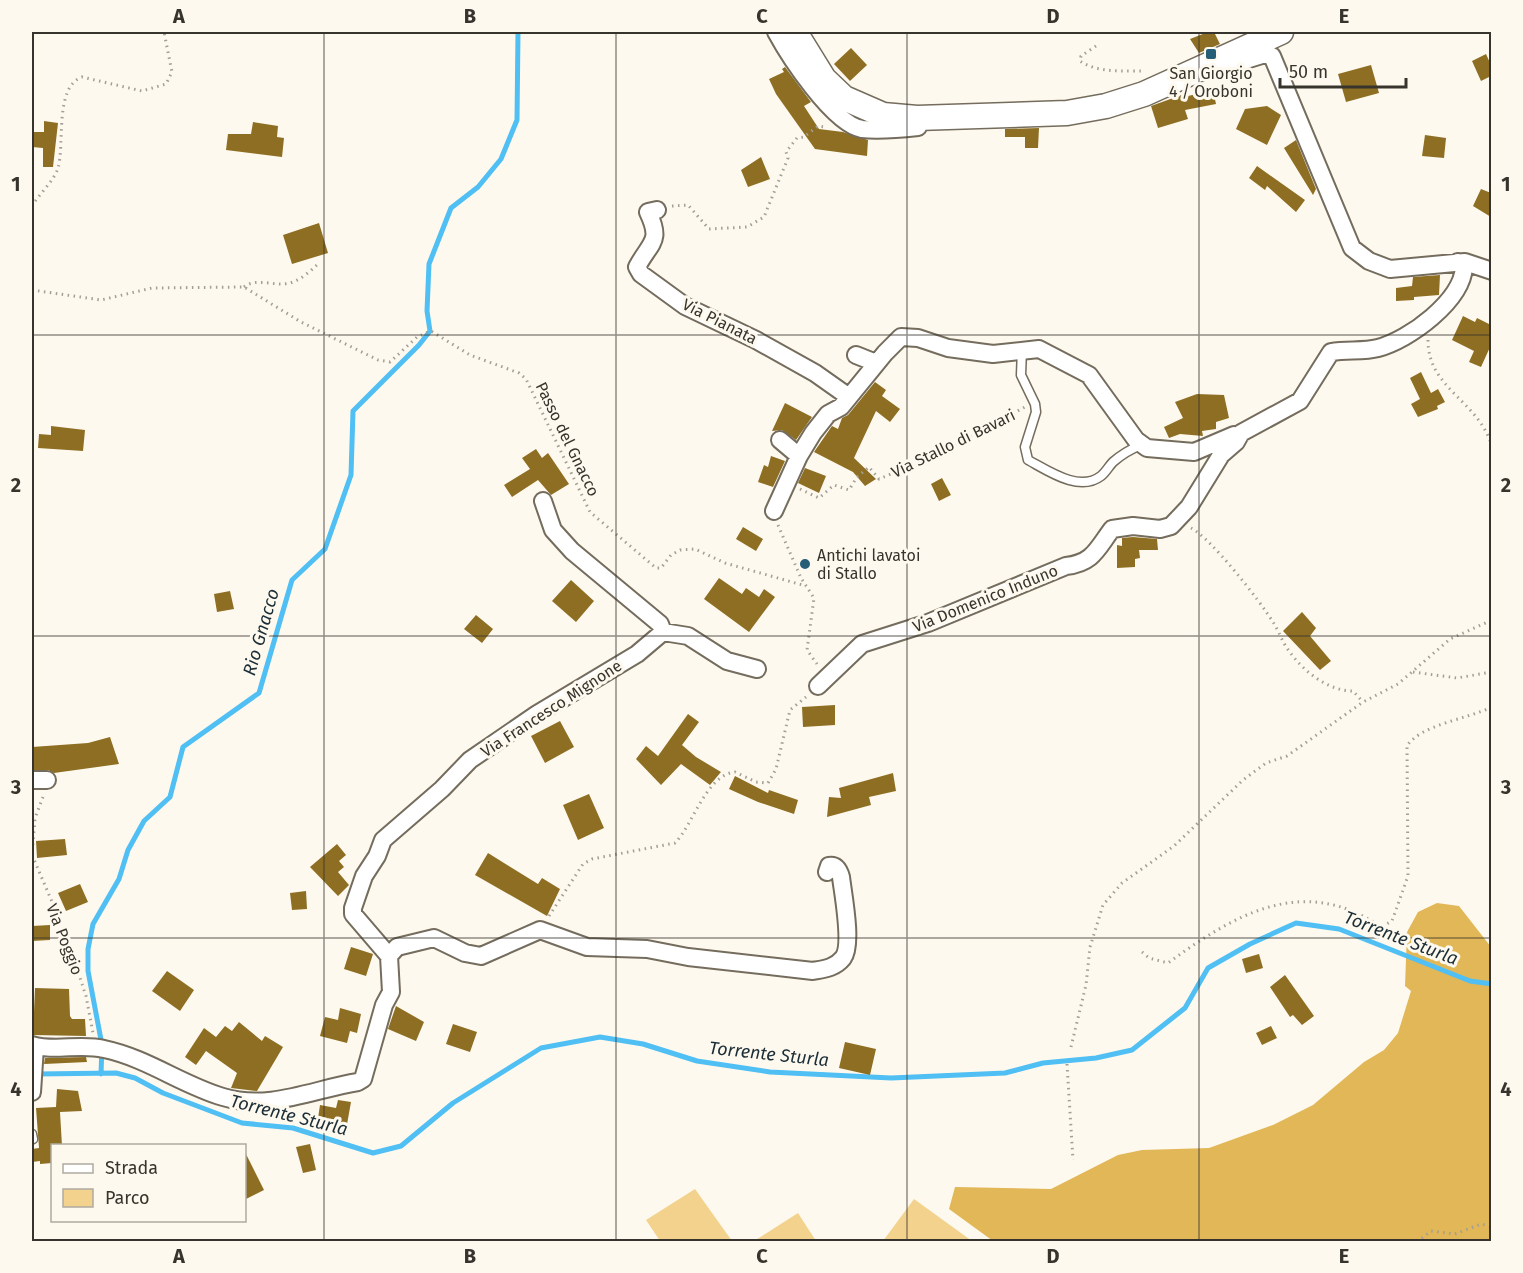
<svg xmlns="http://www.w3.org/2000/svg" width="1523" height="1273" font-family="'Fira Sans',sans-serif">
<rect width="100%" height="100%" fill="#fef9ee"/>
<path fill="#f3d28d" d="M695,1189L732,1241H660L646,1220Z
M914,1199L972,1241H883Z
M798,1213L816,1241H754Z"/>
<path fill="#e2b757" d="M1437,903L1459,906L1491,947V1241H993L949,1209L955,1187L1051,1189L1118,1155L1142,1150L1209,1148L1273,1125L1313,1105L1364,1062L1384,1050L1398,1033L1411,991L1405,986L1407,932L1418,912Z"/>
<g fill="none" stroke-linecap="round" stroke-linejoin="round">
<path stroke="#50bff3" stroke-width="5" d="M37,1074L116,1073L135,1078L163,1093L242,1123L293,1128L373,1153L401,1146L453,1103L541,1048L600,1037L643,1044L697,1061L770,1072L891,1078L1005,1073L1043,1063L1096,1058L1132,1050L1185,1008L1208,968L1250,944L1296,923L1339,929L1470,981L1492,984
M101,1074L102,1045L88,971V949L93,924L119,879L128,850L144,821L170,797L183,747L259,693L292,580L325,549L351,475L353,411L419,345L430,331L427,311L429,264L451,208L478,187L501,159L517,120L518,32"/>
</g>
<path fill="#8e6e23" d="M1208,32H1214L1220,44L1199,53L1190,39Z
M851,48L867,65L850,81L834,64Z
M1486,54L1491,65V76L1481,81L1472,61Z
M1371,65L1379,93L1346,102L1338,74Z
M785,67L811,102L804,106L819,129L843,132L868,140L867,156L815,149L776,94L769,79L784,72L782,69Z
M1213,90L1216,104L1185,110L1188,119L1158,128L1151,106L1187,93L1188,96Z
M1267,106L1281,115L1267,145L1236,129L1245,109Z
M44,121L58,123L53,167H43V148L32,147V132H44Z
M253,122L278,126L277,137L284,138L282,157L226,150L228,134H251Z
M1039,128L1038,148H1025V137H1005V129Z
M1425,135L1446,138L1444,158L1422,156Z
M1296,140L1316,189L1313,195L1284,148Z
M761,157L770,179L748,187L741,170Z
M1257,166L1305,200L1296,212L1267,186L1265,190L1249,178Z
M1481,189L1491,193V217L1473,206Z
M319,223L328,253L292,264L283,235Z
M1440,275L1439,295L1414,297V300L1396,301V288L1412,286L1413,277Z
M1463,316L1475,322L1477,318L1491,325V345L1481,367L1469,362L1474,351L1452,340Z
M1421,372L1431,393L1438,389L1445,402L1437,406L1438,409L1418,417L1411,404L1420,399L1410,378Z
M875,382L886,390L882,396L900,409L890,422L876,411L854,458L876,479L865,486L853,472L814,452L832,426L838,429L842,418L848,415Z
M1197,394L1224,395L1229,418L1216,422V429L1202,431L1203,436L1180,434L1169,438L1164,427L1183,418L1175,402Z
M785,403L812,417L796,440L782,430L772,431Z
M51,426L85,430L83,451L38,448L39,434L51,435Z
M536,449L542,458L548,453L569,484L551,495L538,480L512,497L504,485L530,469L522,458Z
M771,456L785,461L773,487L758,482L764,465L768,467Z
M805,468L826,476L819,493L798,483Z
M942,478L951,495L939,501L931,484Z
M743,527L763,539L756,551L736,539Z
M1133,537L1157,539L1158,550H1139L1140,558L1135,559V567L1117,568V545L1122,546V538Z
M719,578L742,594L746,588L759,597L764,589L775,597L749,632L704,599Z
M571,580L594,601L576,622L552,601Z
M230,591L234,609L217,612L214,594Z
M1302,612L1316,628L1310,636L1331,661L1320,670L1283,631Z
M476,615L493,629L482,643L464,629Z
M835,705V725L803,727L802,707Z
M688,714L699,722L682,745L696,757L721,772L710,785L681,764L661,785L636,759L646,746L658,756Z
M560,721L574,747L545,763L531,736Z
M110,737L119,764L54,773L48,770H32V747L88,743Z
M893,773L896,791L869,797L871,805L827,817L829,797L841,798L839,788Z
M735,776L768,793L769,790L798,800L794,814L758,802L729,789Z
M589,794L604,828L578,840L563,805Z
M65,839L67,855L37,858L36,841Z
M337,844L346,855L339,861L344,867L338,872L349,885L338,896L310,867Z
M488,853L538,884L542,878L560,889L547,916L475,875Z
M80,884L88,902L66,911L58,893Z
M306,891L307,909L292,910L290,893Z
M50,925V940L32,941V926Z
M351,947L373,954L366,976L344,969Z
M1259,954L1263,968L1246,973L1242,959Z
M167,971L194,990L180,1011L152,991Z
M1285,975L1314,1016L1302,1025L1293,1015L1290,1017L1270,987Z
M35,988L69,989L70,1016L72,1019H85L86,1036L33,1035Z
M396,1006L424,1022L416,1041L388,1029Z
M340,1008L361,1014L357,1033L350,1031L347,1043L320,1036L325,1017L338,1020Z
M239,1022L262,1041L265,1036L283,1047L257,1091L231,1088L237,1073L206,1051L196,1065L185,1057L204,1028L216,1037L225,1026L232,1031Z
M453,1024L477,1032L470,1052L446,1044Z
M1271,1026L1277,1038L1262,1045L1256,1033Z
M845,1042L876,1049L870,1075L839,1068Z
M86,1057L87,1062L44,1064L45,1058Z
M57,1089L78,1091L82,1111L60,1112L62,1146H52V1163L40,1164V1161L32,1162V1149L39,1148L36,1108L56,1107Z
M338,1100L351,1102L346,1130L317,1125L320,1105L336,1108Z
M310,1144L316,1170L303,1173L296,1147Z
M244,1150L264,1190L244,1200Z"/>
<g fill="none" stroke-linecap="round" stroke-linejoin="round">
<g stroke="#746c5d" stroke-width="11">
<path id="lane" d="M1022,349L1021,375L1035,404L1036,412L1025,447L1028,460C1047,470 1079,493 1101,476C1106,472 1109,466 1113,462C1121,455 1131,449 1141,445
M32,1134L33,1139"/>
</g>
<g stroke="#746c5d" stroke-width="20">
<path id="street" d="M776,32C789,56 833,124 862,129C879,131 900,129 918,127
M1231,60L1236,63L1265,54L1272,56L1352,248L1369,261L1390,269L1465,262L1492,271
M657,210L648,212C662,242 651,241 637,267L641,274L685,306L756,340L815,373L849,397
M856,355L876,363
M780,440L799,456
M543,501L553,530L572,551L660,624L663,632
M774,511L799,456L813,433L828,414L841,407L885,353L901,337L918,338L948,348L993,354L1039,349L1089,375L1136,440L1147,448L1194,452L1234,435
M818,686L862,644L928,623L1066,566C1093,563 1097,549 1112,529L1133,526L1160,529L1171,526L1189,507L1221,455L1236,442L1241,433L1300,401L1331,352C1347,349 1363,352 1378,348C1409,340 1462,301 1464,267L1458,262
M32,780H47
M389,956L353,914V908L364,876L377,856L383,840L442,789L470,760L537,714L637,654L663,632L688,636L727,661L757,669
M32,1045C54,1052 81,1043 104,1049C147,1058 182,1085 223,1097C269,1111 314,1089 358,1082L363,1079L384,1005L391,992L389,956L397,947L434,938L465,953L481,956L540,930L587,947L647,949L688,957L813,971C824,969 835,968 843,958C853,945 843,894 841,877C839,870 836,865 829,866L827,872
M32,1092L35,1047"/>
</g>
<g stroke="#746c5d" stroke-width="27">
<path id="secondary" d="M795,32L824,79L844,98L883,115L917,118L1067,113L1106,106L1144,94L1281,32"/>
</g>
<path stroke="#a39f96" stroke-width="3" stroke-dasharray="1.5 4.5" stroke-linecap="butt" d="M1096,46L1081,56L1080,61C1097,73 1125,71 1145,71
M32,206C39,194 54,181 58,168C65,145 54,87 82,77L142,91L166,84L172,72L164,32
M672,206L688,205L709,229L747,227L764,217L788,158L786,152L797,138L804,137L818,126L825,127
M244,287C256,277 275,287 290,283C301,280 310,271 318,264
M32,290L101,300L152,288L244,287L301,322L378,360L390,362L417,337L431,331L470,355L519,373L526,379L590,512L656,568H661L671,555L680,550L695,549L725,563L806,586
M1428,340C1428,389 1478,400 1492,446
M800,489L819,498L834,485L849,490L857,477L869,467L879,479L938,454L1025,407
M778,525L801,578L814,598L807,650L817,664
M1191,528C1211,538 1260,601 1273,622C1279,631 1282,642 1289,651C1303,671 1328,691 1353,691L1363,702
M1413,672L1457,678L1492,672
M43,797L35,818L32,855L65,932L86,996L93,1033
M549,916L583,864L592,859L675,843C693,825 706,775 735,772L756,782L768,783L776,769L790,710L806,697
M1142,952L1149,958L1168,963C1234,915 1303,873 1381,927L1392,921L1408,876L1407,746C1420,725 1467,719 1492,707
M1071,1047L1086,985L1090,947L1103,905L1122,883L1174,846L1243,780L1266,763L1287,756L1363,702L1398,684L1450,639L1492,620
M1067,1064L1073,1160
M1417,1242L1431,1231L1455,1234L1481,1224L1492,1227"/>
<use href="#lane" stroke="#fff" stroke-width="8"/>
<use href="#street" stroke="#fff" stroke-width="16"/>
<use href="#secondary" stroke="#fff" stroke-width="24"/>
</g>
<path fill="none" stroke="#37342d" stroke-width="1.5" stroke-opacity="0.55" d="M324,32V1242M616,32V1242M907,32V1242M1199,32V1242M32,335H1492M32,636H1492M32,938H1492"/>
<g fill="#265e78" stroke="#fef9ee" stroke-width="2">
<rect x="1205" y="48" width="12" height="12" rx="3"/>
<circle cx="805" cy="564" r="6"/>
</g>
<g text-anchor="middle" stroke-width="6" stroke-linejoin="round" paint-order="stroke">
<g font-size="16" fill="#37342d" stroke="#fef9ee">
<text x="1211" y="79">San Giorgio<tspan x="1211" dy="18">4 / Oroboni</tspan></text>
<text x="817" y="561" text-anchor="start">Antichi lavatoi<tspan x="817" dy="18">di Stallo</tspan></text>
</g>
<g font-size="16" fill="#37342d" stroke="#fef9ee">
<text transform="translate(720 321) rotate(27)" y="6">Via Pianata</text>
<text transform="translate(568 439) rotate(64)" y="6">Passo del Gnacco</text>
<text transform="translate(953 443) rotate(-26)" y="6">Via Stallo di Bavari</text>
<text transform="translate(985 598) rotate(-22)" y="6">Via Domenico Induno</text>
<text transform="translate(551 708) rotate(-33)" y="6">Via Francesco Mignone</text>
<text transform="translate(65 939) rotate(69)" y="6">Via Poggio</text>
</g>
<g font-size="18" font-style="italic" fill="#1b2e38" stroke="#fef9ee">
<text transform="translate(261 632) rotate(-74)" y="6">Rio Gnacco</text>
<text transform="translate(1401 938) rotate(21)" y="6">Torrente Sturla</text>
<text transform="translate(769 1054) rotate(6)" y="6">Torrente Sturla</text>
<text transform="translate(289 1115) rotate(14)" y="6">Torrente Sturla</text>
</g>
</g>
<rect width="1523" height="1273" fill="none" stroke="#fef9ee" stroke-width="66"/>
<rect x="51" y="1144" width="195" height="78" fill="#fef9ee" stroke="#aeaaa1" stroke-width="1.5"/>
<rect x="63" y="1164" width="30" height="9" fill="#ffffff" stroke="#aeaaa1" stroke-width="1.5"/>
<text x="105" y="1174" font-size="18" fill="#37342d">Strada</text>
<rect x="63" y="1189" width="30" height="18" fill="#f3d28d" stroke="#aeaaa1" stroke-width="1.5"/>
<text x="105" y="1204" font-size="18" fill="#37342d">Parco</text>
<path d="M1280 78v9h126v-9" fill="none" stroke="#37342d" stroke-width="3"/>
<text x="1289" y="78" font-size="18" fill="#37342d" stroke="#fef9ee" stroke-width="4.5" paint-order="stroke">50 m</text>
<rect x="33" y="33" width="1457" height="1207" fill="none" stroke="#37342d" stroke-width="2"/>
<g font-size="20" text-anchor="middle" font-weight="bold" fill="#37342d">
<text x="179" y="23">A</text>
<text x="470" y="23">B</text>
<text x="762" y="23">C</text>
<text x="1053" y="23">D</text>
<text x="1344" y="23">E</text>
<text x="16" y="191">1</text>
<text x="1506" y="191">1</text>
<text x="16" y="492">2</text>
<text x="1506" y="492">2</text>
<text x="16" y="794">3</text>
<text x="1506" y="794">3</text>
<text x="16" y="1096">4</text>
<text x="1506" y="1096">4</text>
<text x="179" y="1263">A</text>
<text x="470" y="1263">B</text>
<text x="762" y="1263">C</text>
<text x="1053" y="1263">D</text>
<text x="1344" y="1263">E</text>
</g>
</svg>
